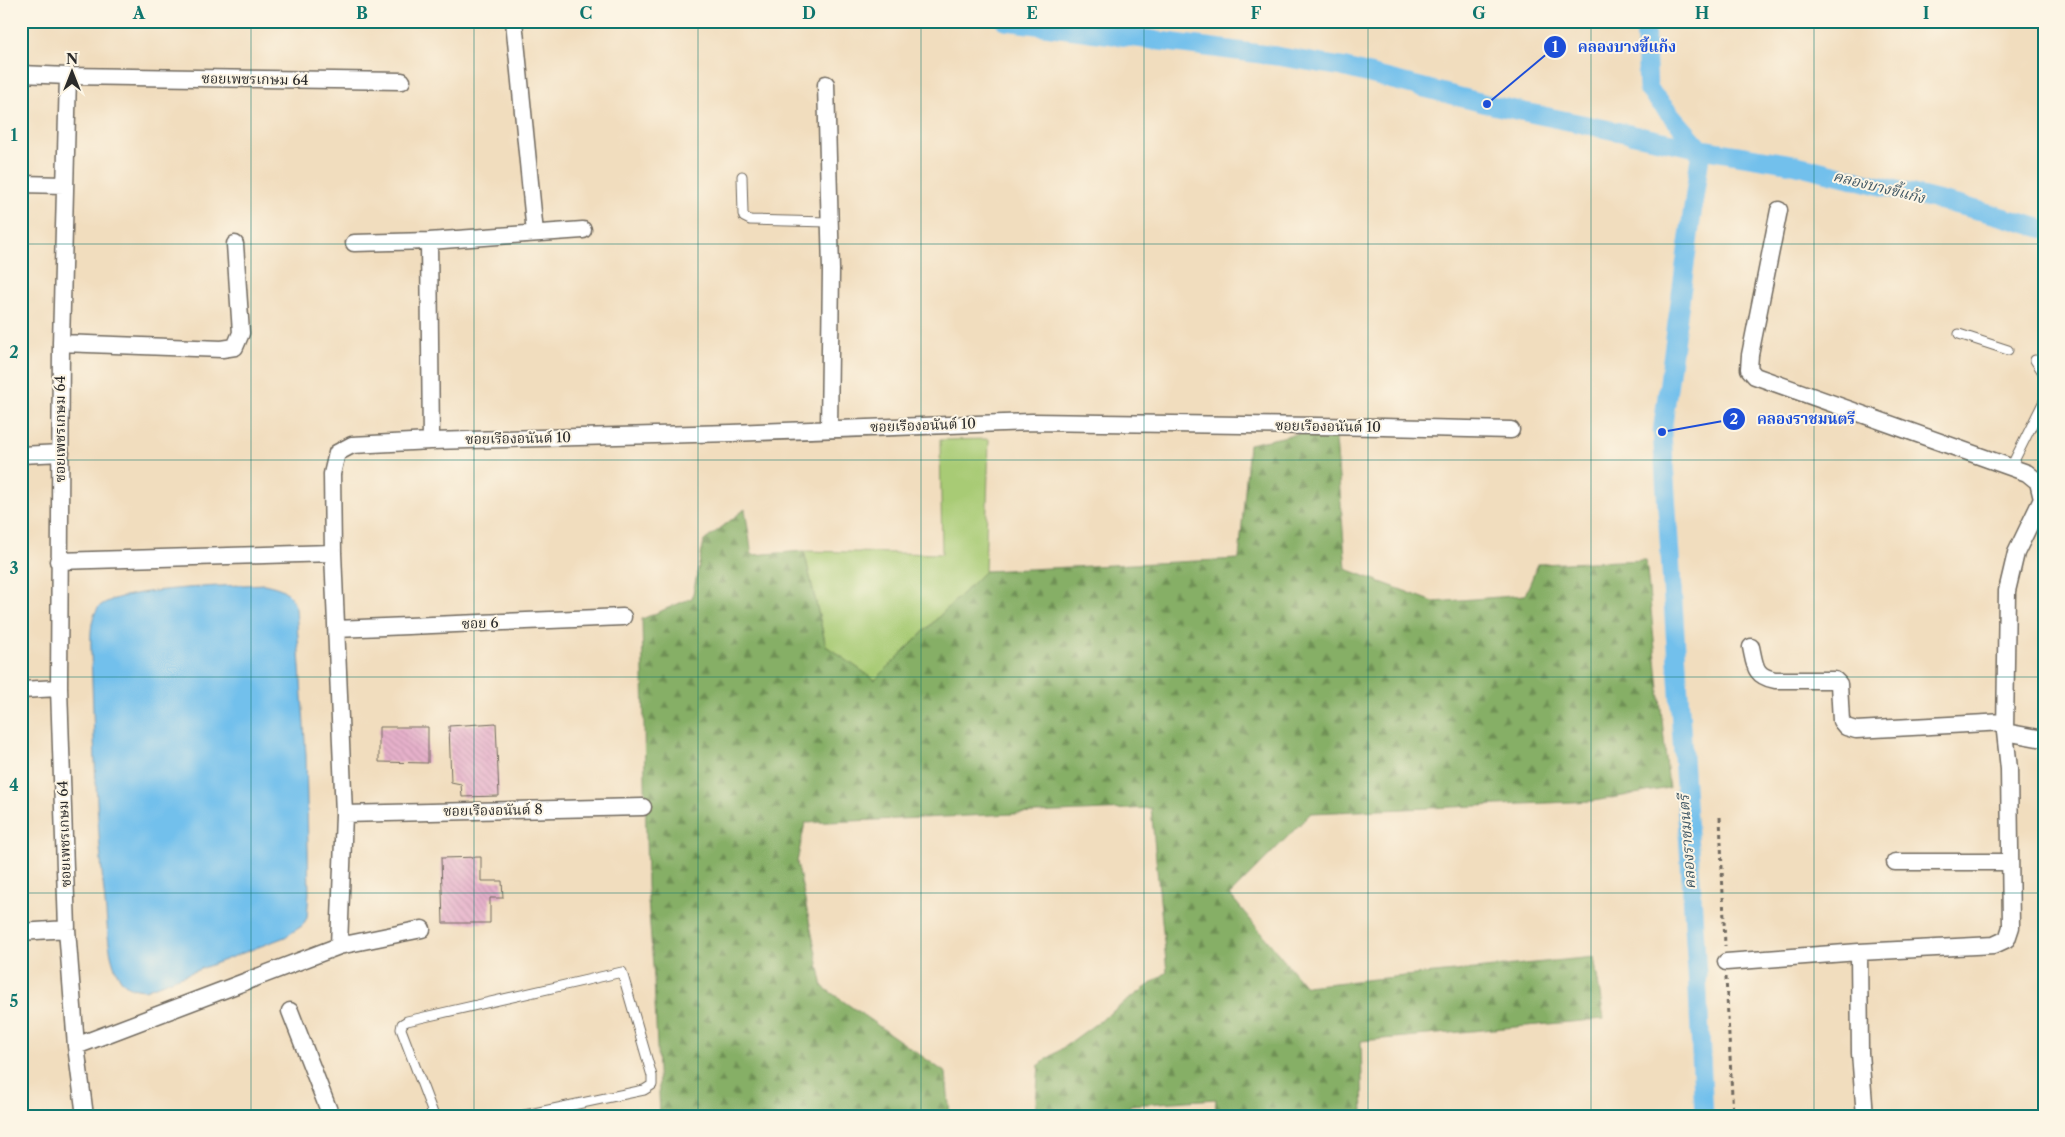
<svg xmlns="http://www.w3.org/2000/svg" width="2065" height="1137" font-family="'Libre Caslon Text','Noto Serif Thai',serif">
<defs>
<pattern id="forest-firs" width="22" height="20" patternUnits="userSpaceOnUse" patternTransform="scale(1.25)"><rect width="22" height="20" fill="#86af66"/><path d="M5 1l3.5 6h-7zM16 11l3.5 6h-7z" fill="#6e8f54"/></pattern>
<pattern id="building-back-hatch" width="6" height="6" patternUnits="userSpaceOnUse" patternTransform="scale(1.25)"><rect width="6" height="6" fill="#e6b1cb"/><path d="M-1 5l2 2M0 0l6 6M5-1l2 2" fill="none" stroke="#c598ae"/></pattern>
</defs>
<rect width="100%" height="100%" fill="#fcf5e5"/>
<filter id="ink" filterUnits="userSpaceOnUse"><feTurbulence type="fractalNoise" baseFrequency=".02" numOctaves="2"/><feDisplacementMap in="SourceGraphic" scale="10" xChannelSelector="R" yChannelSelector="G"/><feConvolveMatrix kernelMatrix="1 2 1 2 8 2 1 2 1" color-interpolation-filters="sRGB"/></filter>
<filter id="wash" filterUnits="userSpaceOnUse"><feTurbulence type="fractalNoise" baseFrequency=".0096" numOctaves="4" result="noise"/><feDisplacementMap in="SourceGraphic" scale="20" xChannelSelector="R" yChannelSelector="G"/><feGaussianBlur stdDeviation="1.12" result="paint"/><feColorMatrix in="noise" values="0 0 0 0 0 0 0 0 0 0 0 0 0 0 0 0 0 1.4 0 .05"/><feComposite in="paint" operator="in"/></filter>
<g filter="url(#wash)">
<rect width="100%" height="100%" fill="#f1ddbe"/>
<path fill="#a8cb74" stroke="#6a7b50" d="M989,439L985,571L875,680L826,646L804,551L942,554L940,440Z"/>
<path fill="url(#forest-firs)" stroke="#586d48" d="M1335,426L1346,569L1434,602L1525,595L1538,564L1646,560L1669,788L1594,801L1311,813L1230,895L1305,986L1594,957L1604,1019L1361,1041L1363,1116H1215L1216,1099L1130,1105L1127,1116H1035L1039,1065L1167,972L1151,808L805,823L797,862L823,987L946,1073L950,1116H660L654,979L647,887L642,619L692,598L704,541L745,509L752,555L804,551L826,646L875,680L985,571L1239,559L1249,444Z"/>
<path fill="#72c0ec" stroke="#4e768c" d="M264,584C282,588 289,590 296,608L306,755L309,893L307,918L302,926L285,937L145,990C134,989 126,988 120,978C107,957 108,927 105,903C96,820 94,737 91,653C91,640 89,620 98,608C115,587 234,586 264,584Z"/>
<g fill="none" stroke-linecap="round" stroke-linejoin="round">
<path stroke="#72c0ec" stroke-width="19" d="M1005,21L1276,56L1342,67L1487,104L1701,149L1793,164L1989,213L2044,229
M1645,21L1648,89L1701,149L1662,432L1697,972L1704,1116"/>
</g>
<g id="blocks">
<path fill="url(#building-back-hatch)" d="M496,723L499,796L462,797L461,784L451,782L449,726Z
M379,727H428V763L379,762Z
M481,857V881H502L503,898H490V923H443L441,858Z"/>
</g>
</g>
<g filter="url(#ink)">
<use href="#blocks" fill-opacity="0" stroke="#70695e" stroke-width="1"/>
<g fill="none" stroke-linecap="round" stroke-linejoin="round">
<g stroke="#70695e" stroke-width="11">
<path id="lane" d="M742,176L743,214L744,217L750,220L829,222
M1959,334L2008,350
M2035,360L2044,374
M2011,467L2044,401
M434,1116L401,1029L402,1024L407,1021L622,972L652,1076V1085L644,1090L520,1116"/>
</g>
<g stroke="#70695e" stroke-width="19">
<path id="street" d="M514,21L535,233
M21,74L68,76
M826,84L831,270L829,429
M21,184L64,185
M1779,210L1750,355L1749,369L1755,376L2027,473L2038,482L2042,499L2016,553L2007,591L2005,732L2009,769L2011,927L2007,939L1994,945L1859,952L1860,1053L1865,1116
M429,241L431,441
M354,243L429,241L583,230
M61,343L222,349L235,347L241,333L235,244
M21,455L61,453
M58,561L333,553
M336,629L623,617
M1751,647C1755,665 1754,676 1775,680H1835L1839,684L1841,721L1846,727L1856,730L2005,722
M21,690L59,688
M2005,732L2044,739
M344,814L643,807
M1895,862H2009
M21,932L67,929
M339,946L344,814L333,553L332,474L337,453L352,445L431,441L732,433L1032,422L1383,427L1511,430
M1726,962L1859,952
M290,1011L331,1116
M76,1046L339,946L422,929
M85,1116L76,1046L67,929L59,688L61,343L68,76L402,81"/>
</g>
<path stroke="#70695e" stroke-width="3" stroke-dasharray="4 4" stroke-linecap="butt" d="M1720,817L1725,946
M1726,977L1733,1116"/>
<use href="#lane" stroke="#fff" stroke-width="9"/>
<use href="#street" stroke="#fff" stroke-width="16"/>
</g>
</g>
<path fill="none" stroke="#0f766e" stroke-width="1" stroke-opacity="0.55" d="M251,21V1116M474,21V1116M698,21V1116M921,21V1116M1144,21V1116M1368,21V1116M1591,21V1116M1814,21V1116M21,244H2044M21,460H2044M21,677H2044M21,893H2044"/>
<g text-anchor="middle" stroke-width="4" stroke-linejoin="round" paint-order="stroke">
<g font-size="14" fill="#2b2b2b" stroke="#fcf5e5">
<text transform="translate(255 79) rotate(1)" y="5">ซอยเพชรเกษม 64</text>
<text transform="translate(923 425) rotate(-2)" y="5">ซอยเรืองอนันต์ 10</text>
<text transform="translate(1328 426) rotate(1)" y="5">ซอยเรืองอนันต์ 10</text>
<text transform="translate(60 429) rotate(-90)" y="5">ซอยเพชรเกษม 64</text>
<text transform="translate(518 438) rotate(-1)" y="5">ซอยเรืองอนันต์ 10</text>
<text transform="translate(480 623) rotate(-2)" y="5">ซอย 6</text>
<text transform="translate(493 810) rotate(-1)" y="5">ซอยเรืองอนันต์ 8</text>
<text transform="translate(64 834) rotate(-92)" y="5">ซอยเพชรเกษม 64</text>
</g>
<g font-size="15" font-style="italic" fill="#405865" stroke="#fcf5e5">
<text transform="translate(1879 187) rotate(14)" y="5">คลองบางขี้แก้ง</text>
<text transform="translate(1687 842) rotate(-94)" y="5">คลองราชมนตรี</text>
</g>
</g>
<path fill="none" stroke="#1d4ed8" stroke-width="2" d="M1487 104L1555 47M1662 432L1734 419"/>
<g fill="#1d4ed8" stroke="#fcf5e5" stroke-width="2">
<circle cx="1487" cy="104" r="5"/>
<circle cx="1662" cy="432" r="5"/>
<circle cx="1555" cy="47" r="12"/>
<circle cx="1734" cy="419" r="12"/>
</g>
<g font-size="15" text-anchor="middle" font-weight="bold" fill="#fff">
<text x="1555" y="52">1</text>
<text x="1734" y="424">2</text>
</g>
<g font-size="15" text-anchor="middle" font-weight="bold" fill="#1d4ed8" stroke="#fcf5e5" stroke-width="4" stroke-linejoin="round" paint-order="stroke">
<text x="1627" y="52">คลองบางขี้แก้ง</text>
<text x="1806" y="424">คลองราชมนตรี</text>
</g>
<rect width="2065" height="1137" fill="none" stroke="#fcf5e5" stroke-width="55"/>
<g transform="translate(72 72)" stroke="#fcf5e5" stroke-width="4" paint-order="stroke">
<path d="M0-4L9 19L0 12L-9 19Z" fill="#2b2b2b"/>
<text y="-8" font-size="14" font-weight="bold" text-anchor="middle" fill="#2b2b2b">N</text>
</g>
<rect x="28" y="28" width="2010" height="1082" fill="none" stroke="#0f766e" stroke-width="2"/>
<g font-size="16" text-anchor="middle" font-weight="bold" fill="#0f766e">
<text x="139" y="19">A</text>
<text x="362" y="19">B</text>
<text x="586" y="19">C</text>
<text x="809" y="19">D</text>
<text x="1032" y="19">E</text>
<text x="1256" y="19">F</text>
<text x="1479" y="19">G</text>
<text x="1702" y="19">H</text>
<text x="1926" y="19">I</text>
<text x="14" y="141">1</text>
<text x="14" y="358">2</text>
<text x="14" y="574">3</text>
<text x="14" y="791">4</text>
<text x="14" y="1007">5</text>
</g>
</svg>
